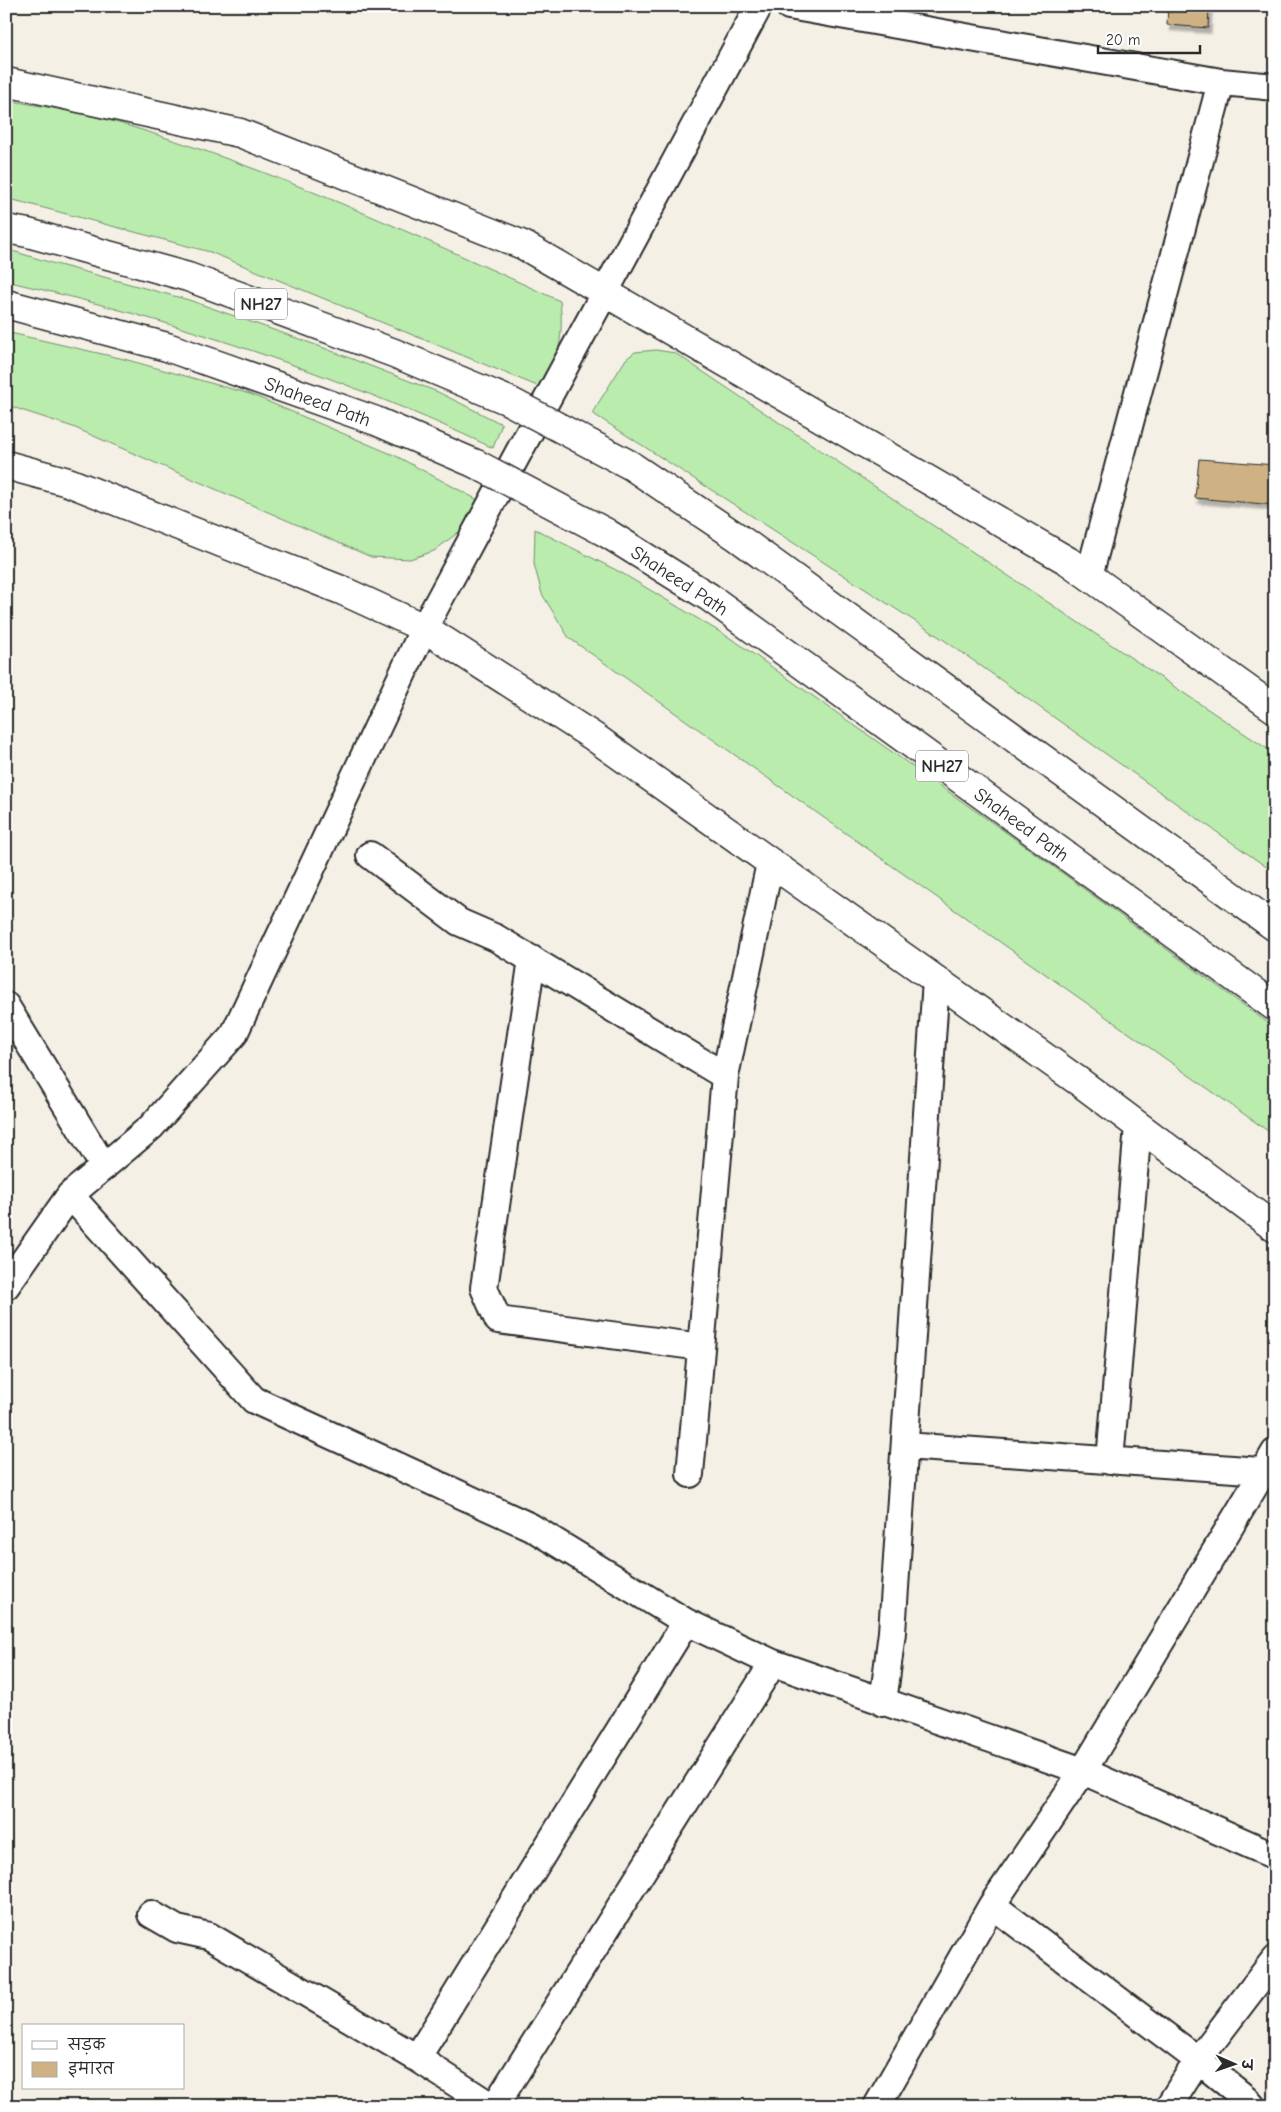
<svg xmlns="http://www.w3.org/2000/svg" width="1281" height="2112" font-family="'Comic Neue','Playpen Sans Deva',sans-serif">
<defs>
<filter id="shadow"><feDropShadow dx="3" dy="5.5" stdDeviation="1" flood-color="#0004"/></filter>
</defs>
<rect width="100%" height="100%" fill="#f5f0e6"/>
<filter id="ink" filterUnits="userSpaceOnUse"><feTurbulence type="fractalNoise" baseFrequency=".02" numOctaves="2"/><feDisplacementMap in="SourceGraphic" scale="10" xChannelSelector="R" yChannelSelector="G"/><feConvolveMatrix kernelMatrix="1 2 1 2 8 2 1 2 1" color-interpolation-filters="sRGB"/></filter>
<g filter="url(#ink)">
<path fill="#b9ecad" stroke="#728c6c" d="M6,100C47,107 90,114 129,126C277,171 419,236 560,301C564,334 558,360 547,390L210,252L6,198Z
M6,249L52,263L189,300L316,345L438,392L502,424L493,448C337,374 174,320 6,281Z
M6,332L124,359L250,394L396,456L478,500L460,531L434,551L410,559L371,557L73,427L6,405Z
M656,350L675,353L1275,754V873L944,640L592,413L626,359L635,352Z
M535,529L620,572L735,641L1028,848L1275,1028V1136L569,638L542,594L534,564Z"/>
<path fill="#cfb284" stroke="#2b2b2b" filter="url(#shadow)" d="M1168,6H1209L1208,28L1167,25Z
M1199,459L1275,465V505L1195,498Z"/>
<g fill="none" stroke-linecap="round" stroke-linejoin="round">
<g stroke="#2b2b2b" stroke-width="30">
<path id="street" d="M759,6L424,628L234,1034L151,1127L70,1195L254,1400L531,1527L686,1622L773,1663L1083,1771L1275,1452
M789,6L1221,82L1275,87
M1089,576L1221,82
M370,855L459,922L496,938L725,1076
M532,959L484,1288L498,1320L701,1347
M6,1006L104,1167
M6,1286L70,1195
M905,1446L1263,1471
M1110,1461L1138,1126
M690,1474L725,1076L770,863
M883,1703L892,1632L936,980
M992,1905L1198,2060L1245,2098L1252,2106
M151,1914L177,1929L209,1936L417,2058L491,2106
M417,2058L686,1622
M495,2106L773,1663
M877,2106L992,1905L1083,1771L1275,1856
M1169,2106L1198,2060L1275,1959"/>
</g>
<g stroke="#2b2b2b" stroke-width="31">
<path id="secondary" d="M6,82L240,133L523,245L1068,561L1275,709
M6,465L68,482L341,590L424,628L594,737L1081,1083L1275,1228"/>
</g>
<g stroke="#2b2b2b" stroke-width="31">
<path id="highway" d="M6,229L28,233L188,277L394,353L509,401
M6,304L167,347L376,421L476,464
M630,465L737,537L1275,927
M605,532L709,597L1275,1007"/>
</g>
<use href="#street" stroke="#fff" stroke-width="26"/>
<use href="#secondary" stroke="#fff" stroke-width="28"/>
<use href="#highway" stroke="#fff" stroke-width="28"/>
<g stroke="#2b2b2b" stroke-width="31" stroke-linecap="butt">
<path id="highway-bridge" d="M509,401L630,465
M476,464L605,532"/>
</g>
<use href="#highway-bridge" stroke="#fff" stroke-width="28"/>
</g>
</g>
<g text-anchor="middle" stroke-width="5" stroke-linejoin="round" paint-order="stroke">
<g fill="#fff" stroke="#6b6b6b" stroke-width="1">
<rect x="235" y="288.5" width="52" height="31" rx="4"/>
<rect x="916" y="750.5" width="52" height="31" rx="4"/>
</g>
<g font-size="18" font-weight="bold" fill="#2b2b2b">
<text x="261" y="310">NH27</text>
<text x="942" y="772">NH27</text>
</g>
<g font-size="19" fill="#2b2b2b" stroke="#fff">
<text transform="translate(318 401) rotate(20)" y="7">Shaheed Path</text>
<text transform="translate(680 580) rotate(33)" y="7">Shaheed Path</text>
<text transform="translate(1022 824) rotate(36)" y="7">Shaheed Path</text>
</g>
</g>
<rect width="1281" height="2112" fill="none" stroke="#fff" stroke-width="25"/>
<rect x="12" y="12" width="1256" height="2087" fill="none" stroke="#2b2b2b" stroke-width="2" filter="url(#ink)"/>
<rect x="22" y="2024" width="162" height="65" fill="#ffffff" stroke="#aaaaaa"/>
<rect x="32" y="2041" width="25" height="8" fill="#ffffff" stroke="#aaaaaa"/>
<text x="68" y="2050" font-size="15" fill="#2b2b2b">सड़क</text>
<rect x="32" y="2062" width="25" height="15" fill="#cfb284" stroke="#aaaaaa"/>
<text x="68" y="2074" font-size="15" fill="#2b2b2b">इमारत</text>
<g transform="translate(1234 2064) rotate(92)" stroke="#ffffff" stroke-width="4" paint-order="stroke">
<path d="M0-4L9 19L0 12L-9 19Z" fill="#2b2b2b"/>
<text y="-8" font-size="14" font-weight="bold" text-anchor="middle" fill="#2b2b2b">उ</text>
</g>
<path d="M1098 45v8h102v-8" fill="none" stroke="#2b2b2b" stroke-width="2.5"/>
<text x="1106" y="45" font-size="15" fill="#2b2b2b" stroke="#ffffff" stroke-width="4" paint-order="stroke">20 m</text>
</svg>
